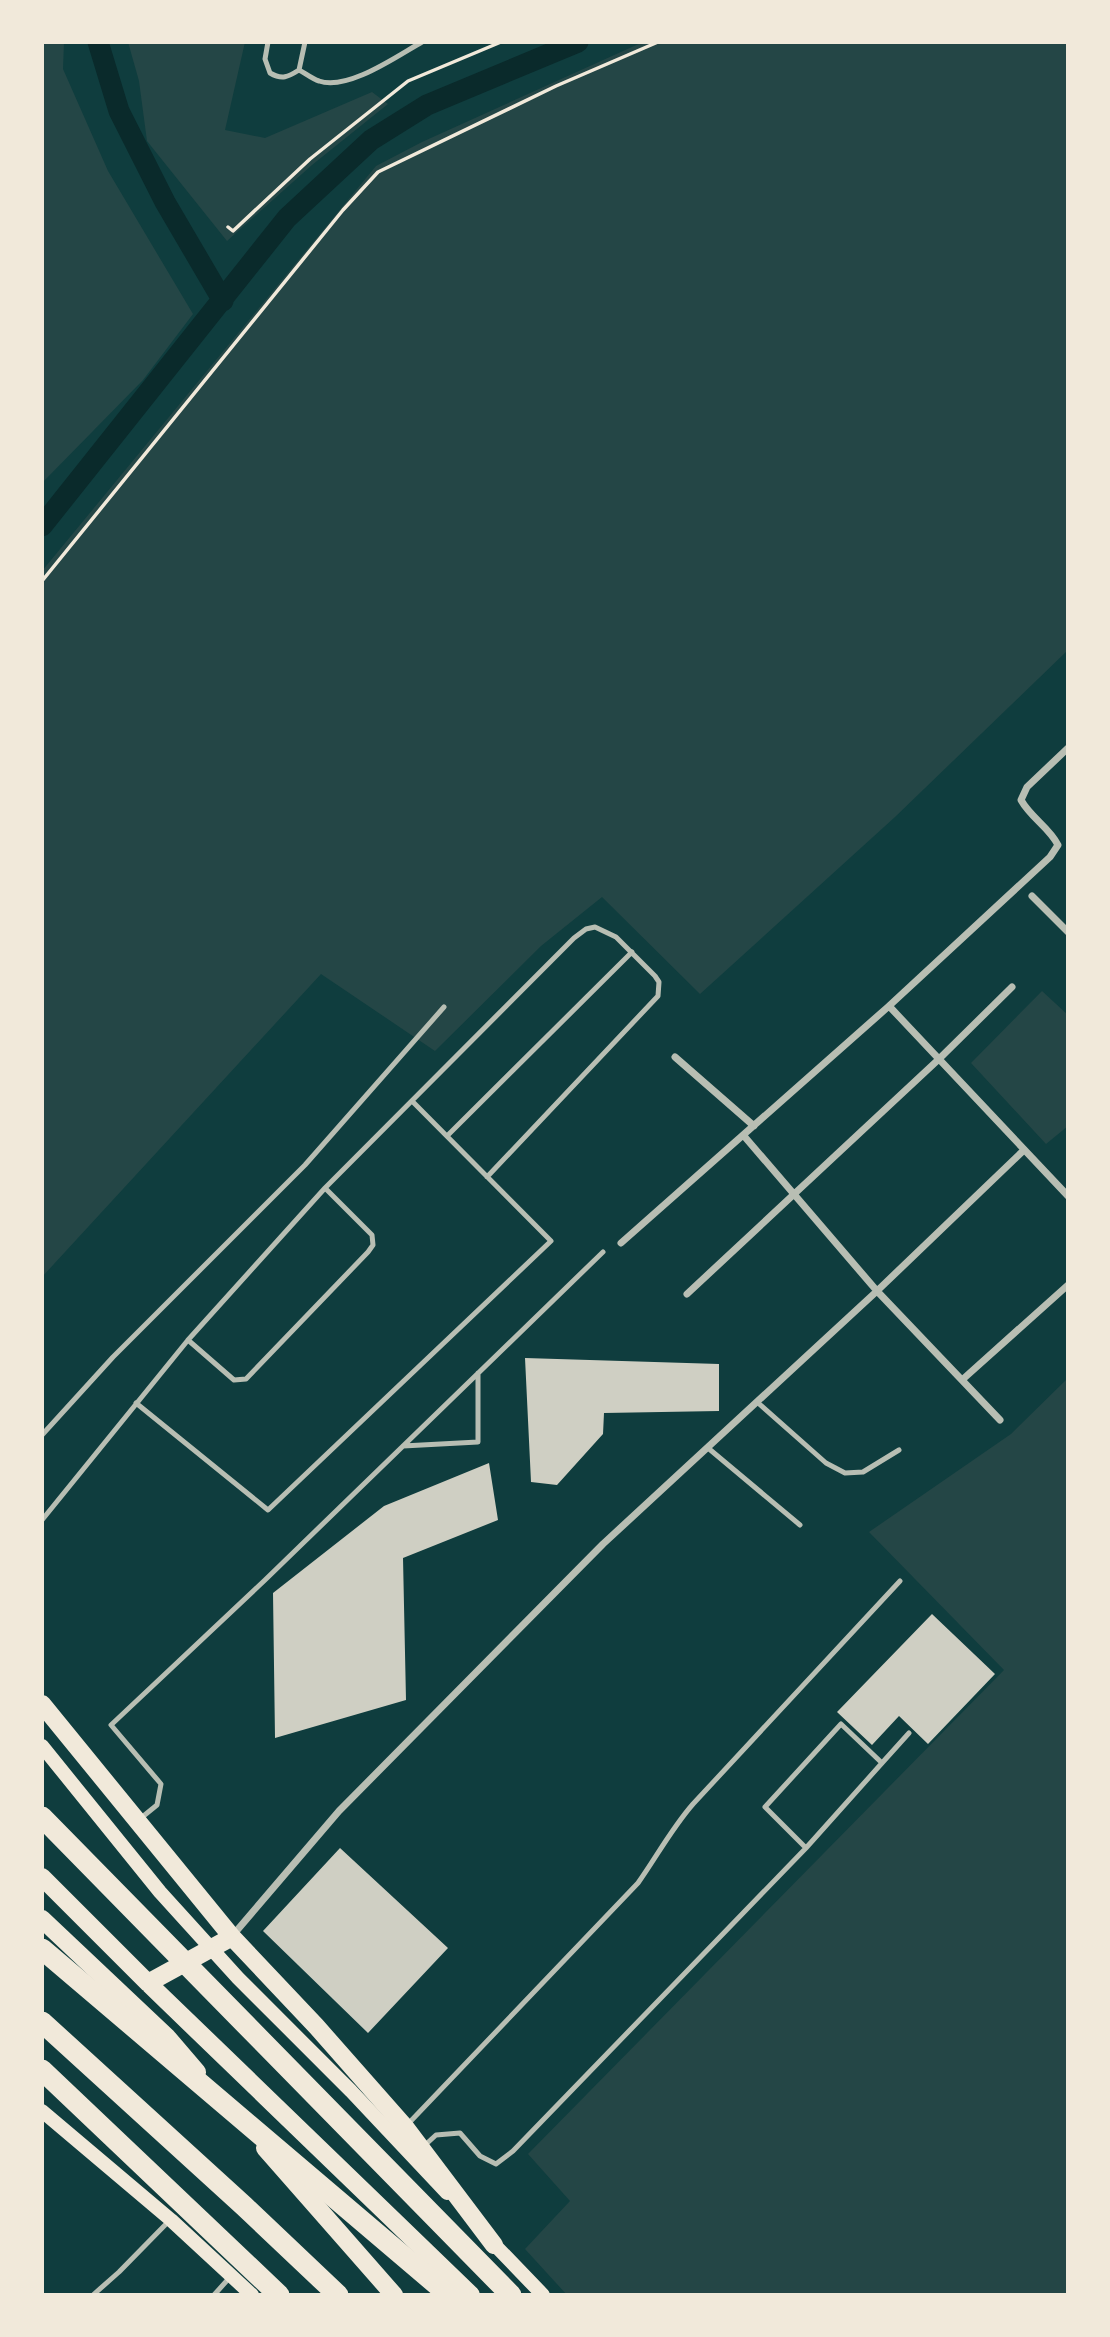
<svg xmlns="http://www.w3.org/2000/svg" width="1110" height="2337" font-family="'IBM Plex Sans',sans-serif">
<rect width="100%" height="100%" fill="#0f3d3e"/>
<path fill="#244646" d="M42,42H64L63,69L108,171L193,314L143,380L42,483Z
M128,42H245L225,130L265,138L372,92L388,104L312,165L227,241L147,141L139,81Z
M643,42H1068V650L895,817L700,994L602,897L541,946L435,1051L321,974L42,1277V571L376,166L422,142Z
M1042,991L1068,1015V1126L1046,1144L971,1063Z
M1068,1378V2295H567L525,2249L570,2201L528,2154L1004,1670L869,1532L1011,1434Z"/>
<g fill="none" stroke-linecap="round" stroke-linejoin="round">
<path stroke="#0a2a2b" stroke-width="21" d="M98,42L119,111L165,202L223,301
M42,526L287,218L371,140L427,105L578,42"/>
</g>
<path fill="#cfcfc3" d="M525,1358L719,1364V1411L604,1413L603,1434L557,1485L531,1482Z
M489,1463L498,1520L403,1558L406,1700L275,1738L273,1593L384,1506Z
M932,1614L995,1674L928,1744L899,1716L872,1745L837,1712Z
M340,1848L448,1948L368,2033L263,1931Z"/>
<g fill="none" stroke-linecap="round" stroke-linejoin="round">
<path stroke="#f1e9da" stroke-width="3.5" d="M228,227L233,231L310,159L408,81L501,42
M42,581L343,210L378,172L556,86L658,42"/>
<path stroke="#b8beb3" stroke-width="5" d="M268,42L265,59L270,73C282,80 288,77 299,70
M305,42L299,70C305,73 312,79 319,81C348,91 397,56 422,42
M447,1136L632,952
M188,1340L234,1380L246,1379L368,1252L373,1245L372,1235L325,1188
M757,1402L826,1463L845,1473L863,1472L899,1450
M136,1403L268,1510L551,1241L412,1101
M42,1435L113,1357L305,1165L444,1007
M403,1446L478,1442V1373
M708,1448L800,1525
M42,1520L188,1340L325,1188L574,938L586,929L595,927L616,937L655,976L659,982L658,996L487,1177
M882,1763L909,1733
M141,1818L157,1805L161,1784L111,1725L265,1580L603,1252
M407,2125L638,1883C657,1856 672,1828 693,1804L900,1581
M424,2146L436,2135L460,2133L480,2156L496,2164L513,2151L806,1848L882,1763L841,1724L765,1807L806,1848
M93,2295L119,2272L168,2222
M214,2295L231,2276"/>
<path stroke="#b8beb3" stroke-width="7" d="M1032,896L1068,932
M889,1006L1068,1196
M675,1057L754,1126
M744,1136L877,1291L1000,1420
M621,1243L889,1006L1050,857L1058,845C1049,827 1031,818 1021,800L1027,787L1068,748
M687,1294L939,1059L1012,987
M962,1380L1068,1285
M233,1935L339,1811L603,1544L877,1291L1024,1150"/>
<path stroke="#f1e9da" stroke-width="14" d="M42,1746L160,1892L238,1978L351,2091L447,2193
M42,2111L171,2220L252,2295
M489,2239L543,2295"/>
<path stroke="#f1e9da" stroke-width="18" d="M42,1704L232,1937L316,2026L405,2127L494,2245
M42,1877L148,1983L471,2295
M42,1919L167,2037L197,2072
M148,1983L232,1937
M265,2148L394,2295"/>
<path stroke="#f1e9da" stroke-width="21" d="M42,1817L511,2295
M42,1949L449,2295
M42,2022L244,2206L338,2295
M42,2070L279,2295"/>
</g>
<rect width="1110" height="2337" fill="none" stroke="#f1e9da" stroke-width="88"/>
</svg>
